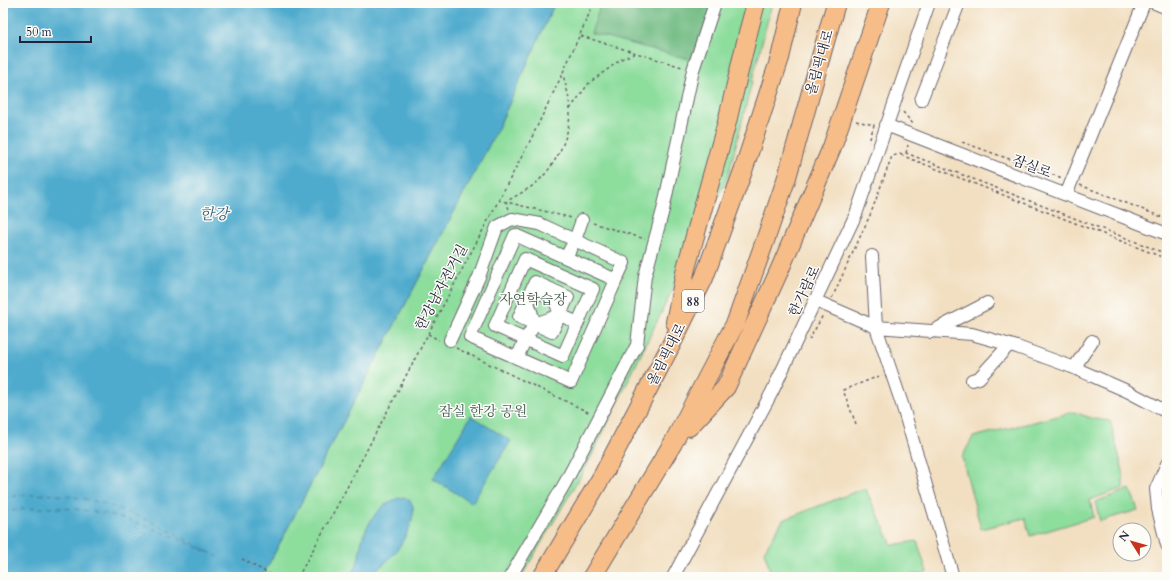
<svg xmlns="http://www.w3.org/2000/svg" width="1170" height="580" font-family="Cardo,'Noto Serif KR',serif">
<rect width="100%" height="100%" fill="#fdfcf7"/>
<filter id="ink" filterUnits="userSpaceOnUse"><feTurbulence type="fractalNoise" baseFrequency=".025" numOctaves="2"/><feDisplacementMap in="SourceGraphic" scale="8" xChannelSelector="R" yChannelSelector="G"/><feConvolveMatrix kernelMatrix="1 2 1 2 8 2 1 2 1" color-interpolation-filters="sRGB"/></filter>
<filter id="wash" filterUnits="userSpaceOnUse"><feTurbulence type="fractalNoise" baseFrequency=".012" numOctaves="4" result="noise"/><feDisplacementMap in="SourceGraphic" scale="16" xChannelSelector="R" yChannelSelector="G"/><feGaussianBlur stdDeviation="0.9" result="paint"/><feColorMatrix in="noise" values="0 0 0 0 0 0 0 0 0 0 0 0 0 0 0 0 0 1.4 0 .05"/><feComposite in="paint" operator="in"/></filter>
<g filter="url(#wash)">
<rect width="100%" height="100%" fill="#f2dfc1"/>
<path fill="#8ddd9d" stroke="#58806c" d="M555,3H772L728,176L586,467L521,577H262L498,128Z
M1074,412L1094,419L1110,421L1123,471V488L1090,500L1094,517L1030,536L1025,518L981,529L962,457L973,437Z
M865,488L892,545L917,541L927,572L904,577H772L764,551L783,520Z
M1130,489L1138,510L1100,521L1095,502Z"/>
<path fill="#72bc84" stroke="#4a6f60" d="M601,3H719L700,62L591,33Z"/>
<path fill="#50abce" stroke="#396684" d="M3,3H555L498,128L262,577H3Z
M471,416L511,441L472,503L433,479Z
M404,497C406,498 410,500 411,502C420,514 401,547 392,556C385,564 376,569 369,577H346C349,573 354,571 356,566C360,557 360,545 363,536C371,517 383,500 404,497Z"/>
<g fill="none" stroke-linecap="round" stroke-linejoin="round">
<path stroke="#37607d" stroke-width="1" stroke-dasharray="5 4" stroke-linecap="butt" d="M3,498C12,496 21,495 30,495C99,490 160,525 218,557
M3,513C17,509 31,508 45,508C104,506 157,528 209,553"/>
</g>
</g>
<g filter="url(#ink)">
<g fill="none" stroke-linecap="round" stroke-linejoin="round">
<g stroke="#6b646a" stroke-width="14">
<path id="minor" d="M1155,3L1167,8
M921,100L959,3
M886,125L1167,234
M1066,195L1144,3
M515,235L616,280L571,382L470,337Z
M872,256L876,327L902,404L953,577
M566,257L575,240L582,220
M525,259L593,289L563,356L495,326Z
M535,282L568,297L552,332L519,317Z
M816,301L876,327L972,334L1017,347L1072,367L1127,391L1167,412
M560,315L551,289L527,299L535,324L560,315L578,323
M931,332L987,303
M450,340L479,277L497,227L512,219L540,224L624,263L616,280
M517,358L525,340L535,324
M1074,368L1092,341
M972,380L979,378L1009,345
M1167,464L1156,489L1158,509L1167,545
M510,577L565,483L637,345L645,276L663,210L693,70L715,3
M673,577L772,392L856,214L929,3"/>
</g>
<g stroke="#6b646a" stroke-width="20">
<path id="highway" d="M675,322L686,268L727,122L749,29L756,3
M689,427L726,387L780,269L832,147L881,3
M542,577L604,473L671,345L704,278L743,171L780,58L793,3
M592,577L673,443L736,322L766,238L787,177L836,3"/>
</g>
<path stroke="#6b646a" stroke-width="1.5" stroke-dasharray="3 3" stroke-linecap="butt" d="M581,36L682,67
M570,109L589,83L623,58L636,53
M903,112L913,124
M856,121L874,125L869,142
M962,142L1062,178
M906,153L908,145
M901,155L1167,259
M1080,185L1167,219
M498,200L572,218
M509,209L506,202C515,196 526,191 535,184C555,167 570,137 570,111C570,99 566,86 563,75
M593,223L645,239
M832,298L871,213L892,156L906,153L1167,254
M428,334L439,340
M809,340L823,315
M456,348L590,413
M856,424L843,390L882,375
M242,559L275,577
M298,577L342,497L531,139L560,79L594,3"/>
<use href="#minor" stroke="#fff" stroke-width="12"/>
<use href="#highway" stroke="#f7bd88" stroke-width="18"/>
</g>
</g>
<g text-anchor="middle" stroke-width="3" stroke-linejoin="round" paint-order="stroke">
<rect fill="#fdfcf7" stroke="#646373" stroke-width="1" x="682" y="290" width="22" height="22" rx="3"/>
<g font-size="13" font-weight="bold" fill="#22223b">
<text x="693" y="306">88</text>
</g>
<g font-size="14" fill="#22223b" stroke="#fdfcf7">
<text transform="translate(819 62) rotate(-74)" y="5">올림픽대로</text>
<text transform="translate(1032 166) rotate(21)" y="5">잠실로</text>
<text transform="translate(441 287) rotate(-62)" y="5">한강남자전거길</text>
<text transform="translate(804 291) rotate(-65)" y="5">한가람로</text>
<text transform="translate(666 354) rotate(-63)" y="5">올림픽대로</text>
</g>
<g font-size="14" fill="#425a58" stroke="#fdfcf7">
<text x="533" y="304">자연학습장</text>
<text x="483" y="416">잠실 한강 공원</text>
</g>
<g font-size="15" font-style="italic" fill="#37607d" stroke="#fdfcf7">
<text x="214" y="219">한강</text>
</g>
</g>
<rect width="1170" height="580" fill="none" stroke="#fdfcf7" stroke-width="16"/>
<g transform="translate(1132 542) rotate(307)"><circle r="19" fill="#fdfcf7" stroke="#a5a5ac"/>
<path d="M0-3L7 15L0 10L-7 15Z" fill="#c8321e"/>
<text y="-6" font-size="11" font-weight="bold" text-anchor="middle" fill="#22223b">N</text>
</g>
<path d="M20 36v6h71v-6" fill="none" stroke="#22223b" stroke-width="2"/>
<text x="26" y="36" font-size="12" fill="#22223b" stroke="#fdfcf7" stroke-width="3" paint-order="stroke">50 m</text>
</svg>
